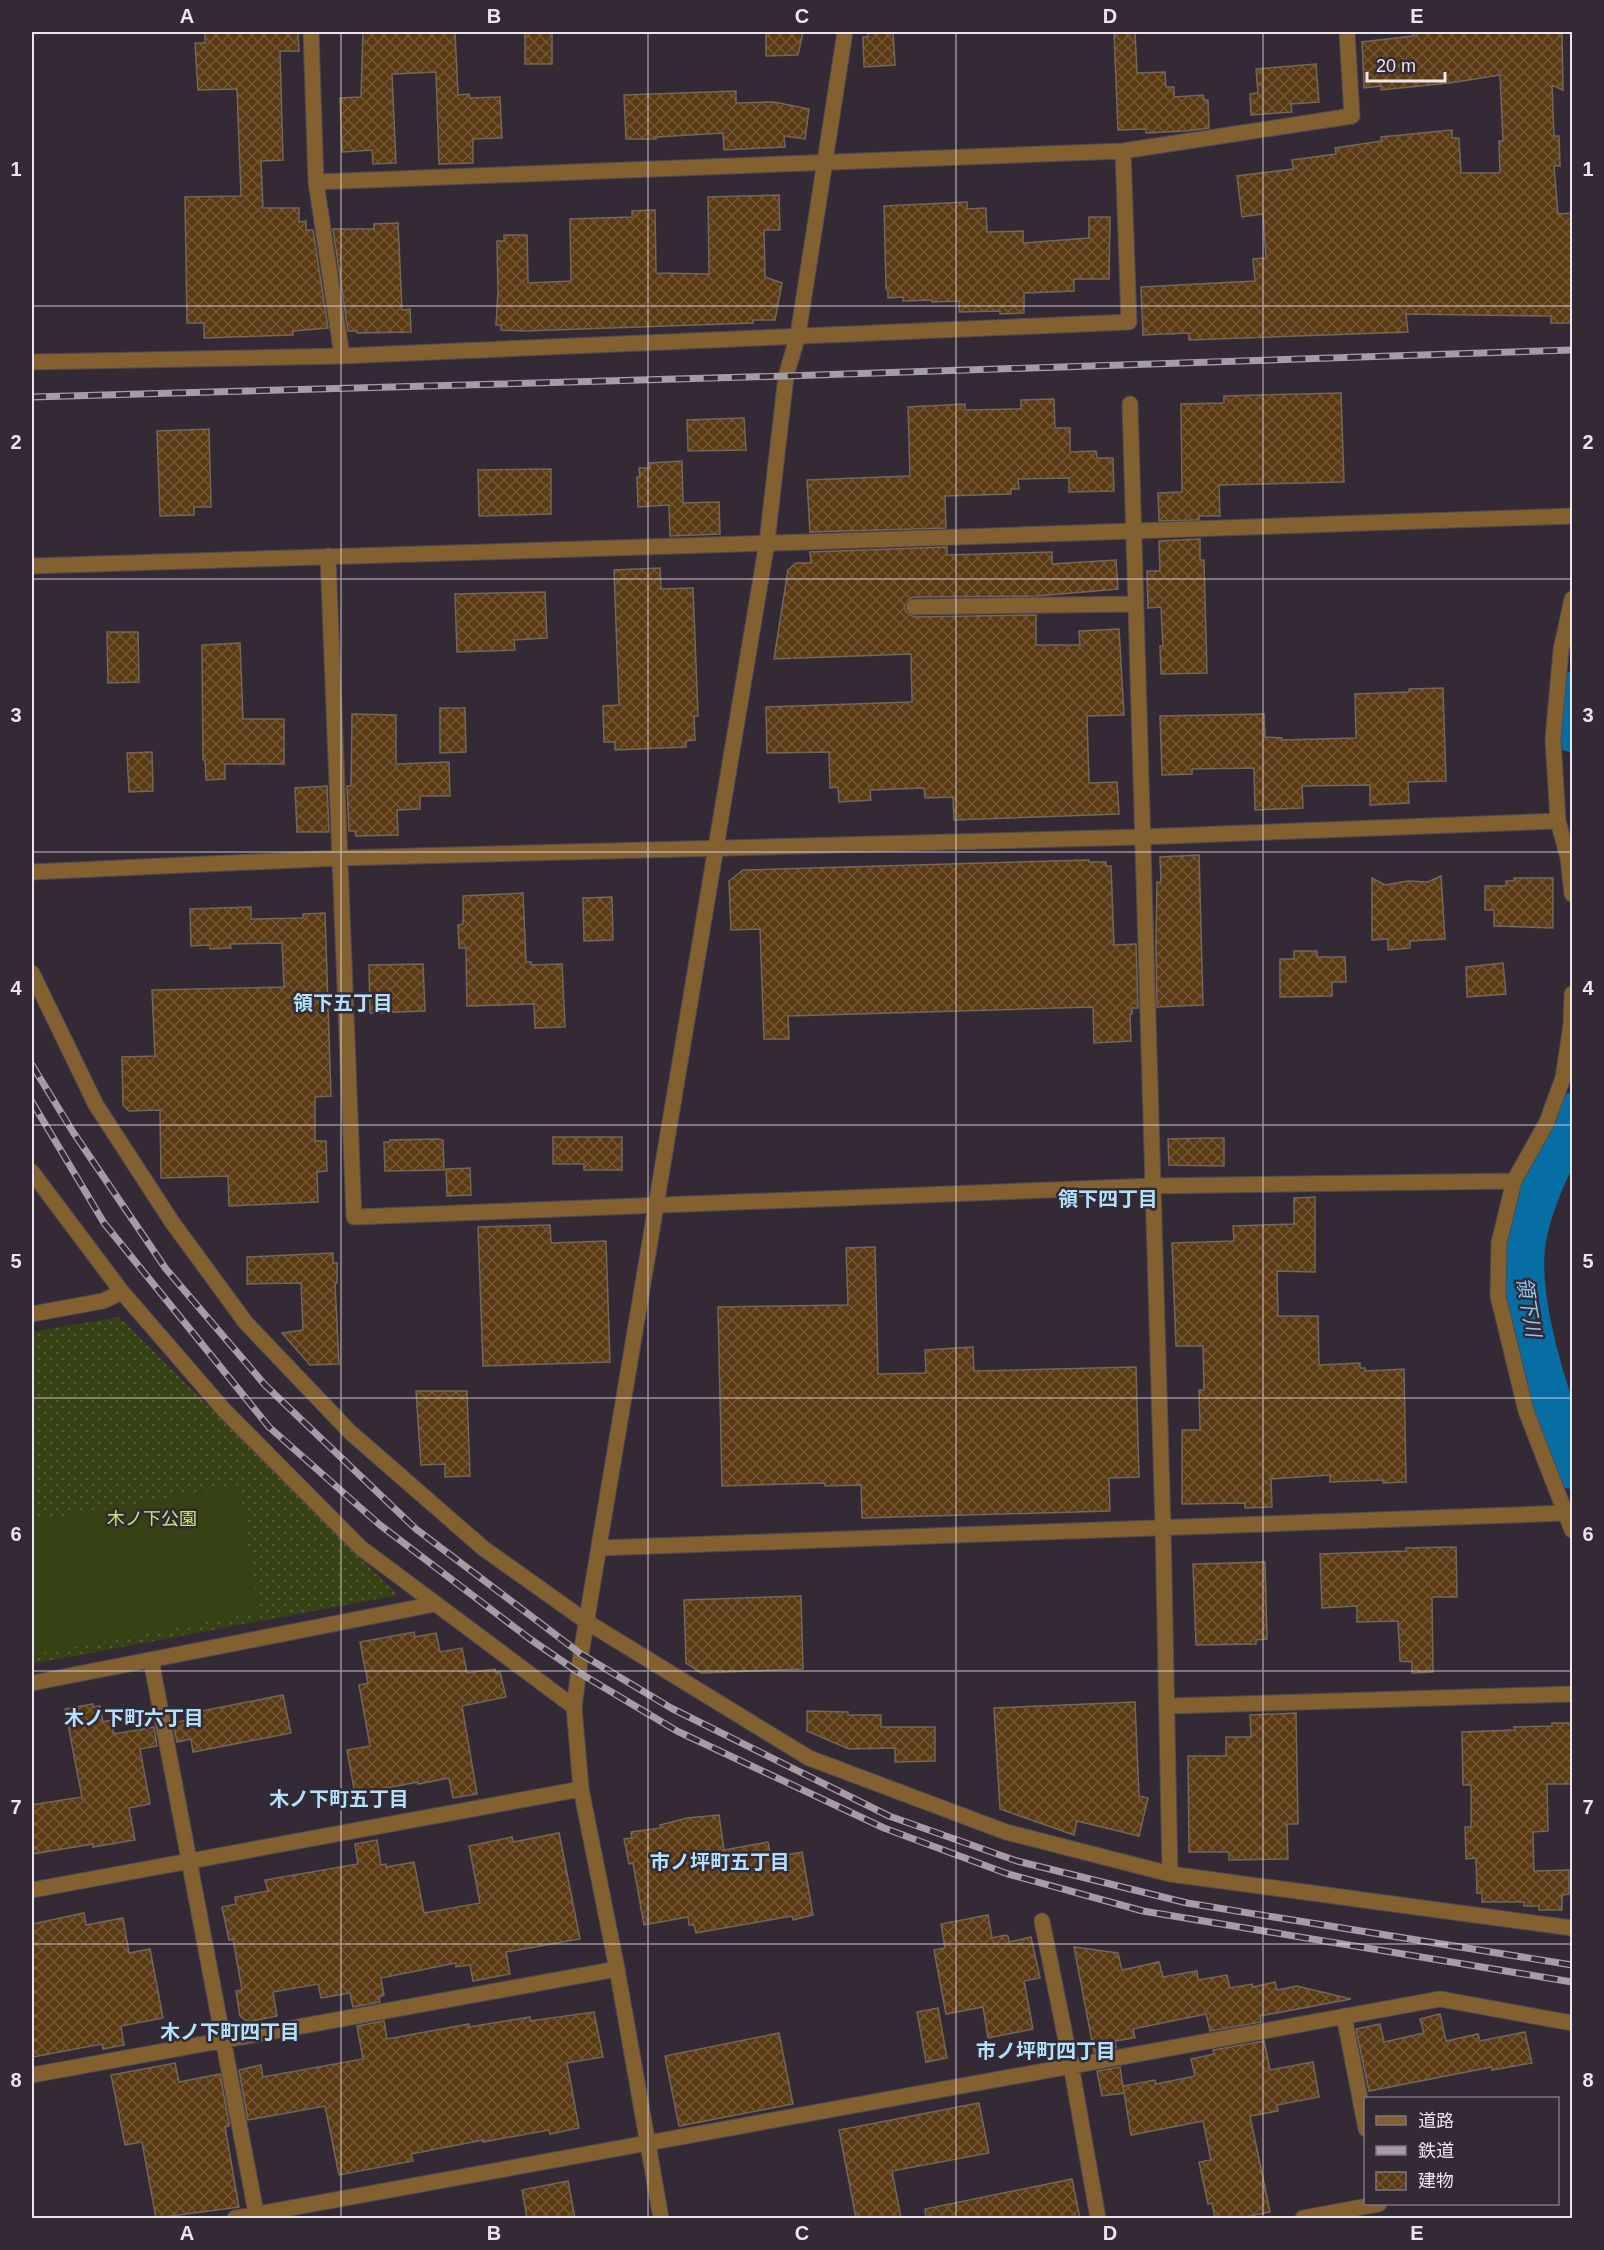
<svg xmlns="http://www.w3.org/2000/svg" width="1604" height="2250" font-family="Arial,'Noto Sans JP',sans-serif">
<defs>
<pattern id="grass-dots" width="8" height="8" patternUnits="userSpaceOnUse" patternTransform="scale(1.5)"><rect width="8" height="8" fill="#364213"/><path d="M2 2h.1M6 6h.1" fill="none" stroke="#535d36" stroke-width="1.8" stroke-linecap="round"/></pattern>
<pattern id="building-cross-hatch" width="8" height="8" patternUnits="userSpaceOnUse" patternTransform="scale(1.5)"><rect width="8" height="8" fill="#5a3a12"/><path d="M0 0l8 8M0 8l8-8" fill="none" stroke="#725635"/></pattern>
</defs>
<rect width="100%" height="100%" fill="#332a36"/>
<path fill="url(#grass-dots)" d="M119,1317L398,1595L32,1664V1332Z"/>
<path fill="#364213" d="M239,1485L259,1612L32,1655V1522Z"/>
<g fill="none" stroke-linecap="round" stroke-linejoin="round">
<path stroke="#076ea3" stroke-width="46" d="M1572,695V729
M1572,1116C1553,1155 1533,1191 1524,1234C1511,1298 1548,1406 1572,1466"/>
</g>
<path fill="url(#building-cross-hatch)" stroke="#73675a" stroke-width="1.5" d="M205,32H298L299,51H280L283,160L261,161L263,208H299V222L306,221V230H313L328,328L293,331V335L204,338V323H187L185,197L241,196L237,89L198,90L195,43H205Z
M363,32H455L458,95L469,94L470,98L500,97L502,138L473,139V163L439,164L436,72L392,74L396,163L373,164L372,150L342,152L340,98L361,97Z
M525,32H552V64H525Z
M766,32H803L798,55L766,56Z
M868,32H893L895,65L864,67L863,37H868Z
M1114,32H1135L1137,73L1165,72L1166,87H1174V97L1203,95L1204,100H1208L1209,128L1186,131L1146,133V129L1118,130Z
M1413,32H1562L1563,90L1552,85L1554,136H1559L1560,166H1554L1558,214L1572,213V323H1551V316L1406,314L1408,332L1189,340V333L1143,335L1141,287L1255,281L1253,259L1266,258L1263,214L1242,217L1237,176L1293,169L1292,160L1336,154L1335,148L1382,141L1381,137L1452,130V138H1459L1461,173H1500L1499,141H1503L1500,75L1449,83L1381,90V86L1364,88L1362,42L1413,36Z
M1316,64L1319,102L1291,104L1292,112L1251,115L1250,94L1258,93L1256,69Z
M736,91V103L774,102L809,109L805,139L784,136L785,147L724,150L723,133L656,137V139H626L624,95Z
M779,195L780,230H764L765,277L782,283L775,320H753V323L524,331L501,330V325H496L498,292L497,241H504V235H527L528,283L571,281L570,219L632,217V211L655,210L656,273L709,274L708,197Z
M967,202V209L986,208L987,232L1023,231V243L1089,238V217H1110L1109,279H1074V291L1024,293V313L1000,314V311L959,312V301L932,302V300L903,301V297L888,298V291L886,289L884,206Z
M398,223L402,310L410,309L411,332L357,333V331H348L333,229H374V224Z
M1341,393L1344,482L1219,485L1220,516H1199V520L1159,521L1158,493L1182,492L1181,404L1224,403V396Z
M1054,399L1055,428H1070V452L1096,451L1097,458H1113L1114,491L1069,492V478L1018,479L1019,489H1011V494L945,496L946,528L810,532L807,480L910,476L908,407L965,404V410L1021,409V400Z
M744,418L746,450L688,451L687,420Z
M209,429L211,507H194V515L160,516L157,431Z
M682,461L683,503L719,502L720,534L670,536L669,505L638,507L637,477H640L639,468H650L649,463Z
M551,469V514L479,516L478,470Z
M1200,539V560H1204L1207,673L1161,674L1160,646H1163L1161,607L1148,608L1147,571H1160L1159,541Z
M947,547V555L1052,552V564L1116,560L1118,589L1036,596L914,597L909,599L904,607L906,612L914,617L1036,615V645H1080L1079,631L1119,629L1124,715L1087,716L1089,783L1117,782L1119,814L954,820L953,797L925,798L924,788L870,790L871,800L839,802L838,787L830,788L829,752L767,753L766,707L912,702L911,654L774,659L788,570L796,563H811L810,552Z
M660,568L661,589L693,588L698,716H694L695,740L686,741V747L615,750V742H604L603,706L619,705L614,570Z
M545,592L547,638L514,640L515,650L457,652L455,594Z
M107,632H138L139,682L108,683Z
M240,643L243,719H284V764H225V779L206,780L205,760H203L202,645Z
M1443,688L1446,781L1408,782L1409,803L1370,805V785L1302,786L1303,808L1255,810L1254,768L1192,769V774L1162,775L1160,716L1264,714L1265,737L1282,738V740L1356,738L1355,694L1409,692V689Z
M440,708H465L466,752L440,753Z
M352,714L396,715V764L449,762L450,796H420V809L397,810L398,835L356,836L355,831H349L347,786H351Z
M152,752L153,791L129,792L127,753Z
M327,786L329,832H297L295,788Z
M1199,855L1203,1005L1157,1007L1156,943L1157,882H1161L1160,857Z
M1089,860V862H1106V866H1111L1114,945L1136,944L1138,1008H1132V1014H1130L1131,1041L1094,1043L1093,1007L788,1016L789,1039H764L760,929L731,930L729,881L743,870Z
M1441,876L1445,939L1410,941V948L1388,950V939L1372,940V878L1385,885L1408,881L1428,882Z
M1514,878H1553V928L1494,926V910H1485V886H1506V881H1514Z
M523,893L526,962H531V965L562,964L565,1027L535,1028L534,1004L467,1006L466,948H459L458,925L463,924V896Z
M612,897L613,940L584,941L583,898Z
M251,907V919L303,918V914L325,913L331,1096L315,1097V1141H326L327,1171L317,1172L318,1202L229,1206L228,1176L161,1178L160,1110L129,1111L123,1105L122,1057L155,1056L152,990L284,987L282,943L230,944L231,948L210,949V945L191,946L190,909Z
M1294,951H1317V957H1345L1346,982H1332V996L1280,997V959H1294Z
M1503,963L1506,994L1467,997L1466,967Z
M423,964L425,1011L370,1013L369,965Z
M553,1137H622V1170H584V1164H553Z
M1211,1138H1224V1166L1169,1165L1168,1139Z
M438,1139L443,1140L444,1170L385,1171L384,1142H390V1140Z
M470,1168L471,1195L447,1196L446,1169Z
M1315,1197V1272L1277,1271L1278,1316H1318L1319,1365L1360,1363V1368H1365V1371L1404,1369L1406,1482L1383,1483V1480L1330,1482V1475L1271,1479L1272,1507L1245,1508V1503L1182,1504V1430H1200L1199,1390H1204L1203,1346H1176L1172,1243L1234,1241L1233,1226L1294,1224V1198Z
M550,1225L551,1243L606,1241L610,1362L483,1366L478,1227Z
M875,1247L878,1374L926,1373L925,1350L973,1347L974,1371L1136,1367L1139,1477L1109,1478L1110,1511L862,1518L861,1485L825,1486V1483L722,1486L718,1307L848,1305L846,1248Z
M333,1253V1263H337V1283H335L339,1364L310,1365L282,1333L303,1330L301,1283L247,1284V1257Z
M416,1391H467L470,1476L445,1477V1464L421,1465Z
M1456,1547L1457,1597H1432L1433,1672L1412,1673V1662L1400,1661L1398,1621L1357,1622V1606L1322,1608L1320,1554L1406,1551V1548Z
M1265,1562L1267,1639L1256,1640V1644L1196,1645L1193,1564Z
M801,1596L803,1669L701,1673L686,1663L684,1600Z
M414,1632L415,1637L436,1633L440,1652L462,1648L467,1673L495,1669L496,1673L500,1672L506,1697L462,1706L477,1794L453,1798L449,1778L418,1784V1782L355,1794L347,1750L370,1746L359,1685L368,1683L360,1642Z
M283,1695L291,1733L193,1752L191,1739L177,1742L173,1723L187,1720L186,1714Z
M1135,1702L1139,1796L1148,1798L1139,1836L1077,1821L1074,1835L1000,1809L994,1708Z
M93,1704V1707L100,1706L103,1722L111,1720L114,1734L154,1727L157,1746L140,1749L150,1804L129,1808L135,1840L93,1847V1844L32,1854V1805L82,1797L65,1709Z
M807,1711L848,1712V1715H881V1727H935V1761L895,1762V1748L849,1749L807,1731Z
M1296,1713L1298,1824H1287L1288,1859L1229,1860V1852H1189L1188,1756H1226V1737H1251L1250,1715Z
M1552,1723H1572V1784H1547L1548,1831L1533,1832L1534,1871L1569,1870V1894L1562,1895V1910H1539V1906H1524V1902H1482V1893H1477L1476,1858L1466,1859L1465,1827H1471V1785H1463L1462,1732L1515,1730L1514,1727L1552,1726Z
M719,1815L724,1850L768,1842L771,1858L802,1852L813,1915L793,1920L792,1916L696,1933L694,1925H689L688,1917L644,1925L633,1863L629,1864L624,1839L632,1838L631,1832L661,1828L660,1825L687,1818Z
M559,1833L580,1939L506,1952L510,1974L473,1981L470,1965L456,1967V1963L381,1978L384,1995L379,1997L380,2002L353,2007L350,1993L321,1998L318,1984L273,1992L277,2016L248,2022L240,2016L236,1991L242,1990L233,1939L229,1940L222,1907L236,1904L235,1897L268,1891L265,1880L358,1864L355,1844L377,1840L381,1865L386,1864V1867L414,1862L424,1913L480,1903L469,1846L512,1837L513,1842Z
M84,1913L86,1925L123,1918L129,1953L150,1949L163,2018L121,2026L124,2045L103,2049L102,2044L32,2057V1924Z
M988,1915L992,1938L1005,1935L1008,1936L1009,1942L1031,1937L1040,1978L1024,1981L1033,2029L988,2038L983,2007L946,2014L934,1950L945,1948L941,1924Z
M1074,1947L1118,1953L1122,1970L1159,1962L1163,1977L1197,1971L1198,1980L1227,1975L1230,1988L1252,1984L1253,1987L1275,1982L1277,1990L1297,1986L1351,1999L1260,2016L1261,2022L1210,2031L1206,2014L1133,2029L1135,2038L1115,2041L1116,2048L1094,2052Z
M938,2008L947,2058L926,2062L917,2012Z
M594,2012L603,2057L567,2063L579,2128L550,2134L549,2130L483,2142V2140L411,2154L413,2161L339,2175L325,2106L248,2120L239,2070L261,2065L263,2077L363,2059L357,2026L384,2021L387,2039L469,2024V2027L530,2017V2021Z
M1440,2014L1446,2041L1478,2034L1480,2041L1525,2032L1532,2063L1492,2070V2067L1369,2091L1356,2029L1380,2024L1384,2042L1424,2033L1420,2019Z
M779,2033L793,2104L679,2126L665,2056Z
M1264,2041L1270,2070L1313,2062L1319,2097L1277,2105L1278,2111L1250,2116L1270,2212L1240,2218H1215L1212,2203L1208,2204L1199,2162L1211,2160L1203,2121L1131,2135L1123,2086L1155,2080L1156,2084L1195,2076L1191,2059L1214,2054L1213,2050Z
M175,2063L179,2082L220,2074L229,2123V2126L225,2127L239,2207L156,2218L142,2142L125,2145L111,2075Z
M1120,2067L1124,2093L1102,2096L1097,2071Z
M979,2103L989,2153L892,2171L901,2218H856L839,2130Z
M1072,2179L1080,2218H926L925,2209Z
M568,2181L575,2218H527L522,2190Z"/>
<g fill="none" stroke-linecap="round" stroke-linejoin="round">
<g stroke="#504853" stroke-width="17">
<path id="minor" d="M311,32L316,182L342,356
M316,182L1123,151L1352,116L1347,32
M32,362L342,356L1129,322L1123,151
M1130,404L1163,1526L1170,1874
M328,556L354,1217L1152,1186L1514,1181
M32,566C545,549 1059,536 1572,516
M1572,599L1561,650L1553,739L1558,821L1568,858L1572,894
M914,607L1135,604
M32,872L340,858L1141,837L1558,821
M32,973L96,1105L172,1222L246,1323L350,1432L483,1548L587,1622L809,1758L1006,1832L1170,1874L1572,1928
M1572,994L1571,1025L1563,1078L1547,1122L1514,1181L1499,1243L1498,1296L1526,1411L1572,1530
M32,1172L122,1292L224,1410L361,1548L574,1707
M32,1314L103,1301L122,1292
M600,1548L1566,1513
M151,1660L257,2218
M32,1683L435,1604
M1167,1706L1572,1694
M32,1890L581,1789
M1042,1921L1071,2065L1098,2218
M1344,2016L1366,2129
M32,2075L617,1969
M235,2218L1440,1999L1572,2023
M1303,2218L1379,2204"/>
</g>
<g stroke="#504853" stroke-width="17">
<path id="tertiary" d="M661,2218L617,1969L581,1789L574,1707L581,1654L767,542L786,376L798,335L845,32"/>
</g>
<use href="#minor" stroke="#82602f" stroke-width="15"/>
<use href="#tertiary" stroke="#82602f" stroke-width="15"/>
<g stroke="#a49da6" stroke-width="7">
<path id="rail" d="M32,397L786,376L1572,350
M32,1065L73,1132L166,1269L265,1385L416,1529L581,1654L671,1708L889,1816L1017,1861L1187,1903L1572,1965
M32,1102L104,1223L269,1427L380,1525L530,1639L578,1672L677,1731L884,1828L1008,1874L1143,1911L1572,1982"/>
</g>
<use href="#rail" stroke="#332a36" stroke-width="4.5" stroke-dasharray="14" stroke-linecap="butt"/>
</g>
<path fill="none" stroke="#ebe5ed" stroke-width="1.5" stroke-opacity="0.55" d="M341,32V2218M648,32V2218M956,32V2218M1263,32V2218M32,306H1572M32,579H1572M32,852H1572M32,1125H1572M32,1398H1572M32,1671H1572M32,1944H1572"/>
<g text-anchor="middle" stroke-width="5" stroke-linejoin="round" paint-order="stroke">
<g font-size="18" fill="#c6e673" stroke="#332a36">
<text x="152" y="1525">木ノ下公園</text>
</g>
<g font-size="20" font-weight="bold" fill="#b1e2fa" stroke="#332a36">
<text x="343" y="1010">領下五丁目</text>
<text x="1108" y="1206">領下四丁目</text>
<text x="134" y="1725">木ノ下町六丁目</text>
<text x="339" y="1806">木ノ下町五丁目</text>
<text x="720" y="1869">市ノ坪町五丁目</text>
<text x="230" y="2039">木ノ下町四丁目</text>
<text x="1046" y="2058">市ノ坪町四丁目</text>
</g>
<g font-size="20" font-style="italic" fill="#8cc9f4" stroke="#332a36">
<text transform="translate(1529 1307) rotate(80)" y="7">領下川</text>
</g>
</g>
<rect width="1604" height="2250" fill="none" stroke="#332a36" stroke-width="66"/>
<rect x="1364" y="2097" width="195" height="108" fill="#332a36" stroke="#7d757f" stroke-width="1.5"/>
<rect x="1376" y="2116" width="30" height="9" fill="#82602f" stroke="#7d757f" stroke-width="1.5"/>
<text x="1418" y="2127" font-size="18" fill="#ebe5ed">道路</text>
<rect x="1376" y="2146" width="30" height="9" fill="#a49da6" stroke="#7d757f" stroke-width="1.5"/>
<text x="1418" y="2157" font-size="18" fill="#ebe5ed">鉄道</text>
<rect x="1376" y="2172" width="30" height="18" fill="url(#building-cross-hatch)" stroke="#7d757f" stroke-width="1.5"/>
<text x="1418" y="2187" font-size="18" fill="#ebe5ed">建物</text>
<path d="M1367 72v9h78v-9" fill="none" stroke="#ebe5ed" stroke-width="3"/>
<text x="1376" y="72" font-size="18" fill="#ebe5ed" stroke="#332a36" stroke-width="4.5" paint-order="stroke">20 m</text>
<rect x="33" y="33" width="1538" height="2184" fill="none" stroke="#ebe5ed" stroke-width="2"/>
<g font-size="20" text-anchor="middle" font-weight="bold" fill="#ebe5ed">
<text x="187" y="23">A</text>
<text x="494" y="23">B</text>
<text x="802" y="23">C</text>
<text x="1110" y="23">D</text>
<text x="1417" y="23">E</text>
<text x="16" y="176">1</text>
<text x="1588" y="176">1</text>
<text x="16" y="449">2</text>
<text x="1588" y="449">2</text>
<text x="16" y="722">3</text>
<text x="1588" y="722">3</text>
<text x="16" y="995">4</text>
<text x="1588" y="995">4</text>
<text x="16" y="1268">5</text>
<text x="1588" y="1268">5</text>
<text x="16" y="1541">6</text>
<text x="1588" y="1541">6</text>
<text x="16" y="1814">7</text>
<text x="1588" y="1814">7</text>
<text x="16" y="2087">8</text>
<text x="1588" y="2087">8</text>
<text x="187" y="2240">A</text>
<text x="494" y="2240">B</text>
<text x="802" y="2240">C</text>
<text x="1110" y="2240">D</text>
<text x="1417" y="2240">E</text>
</g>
</svg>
